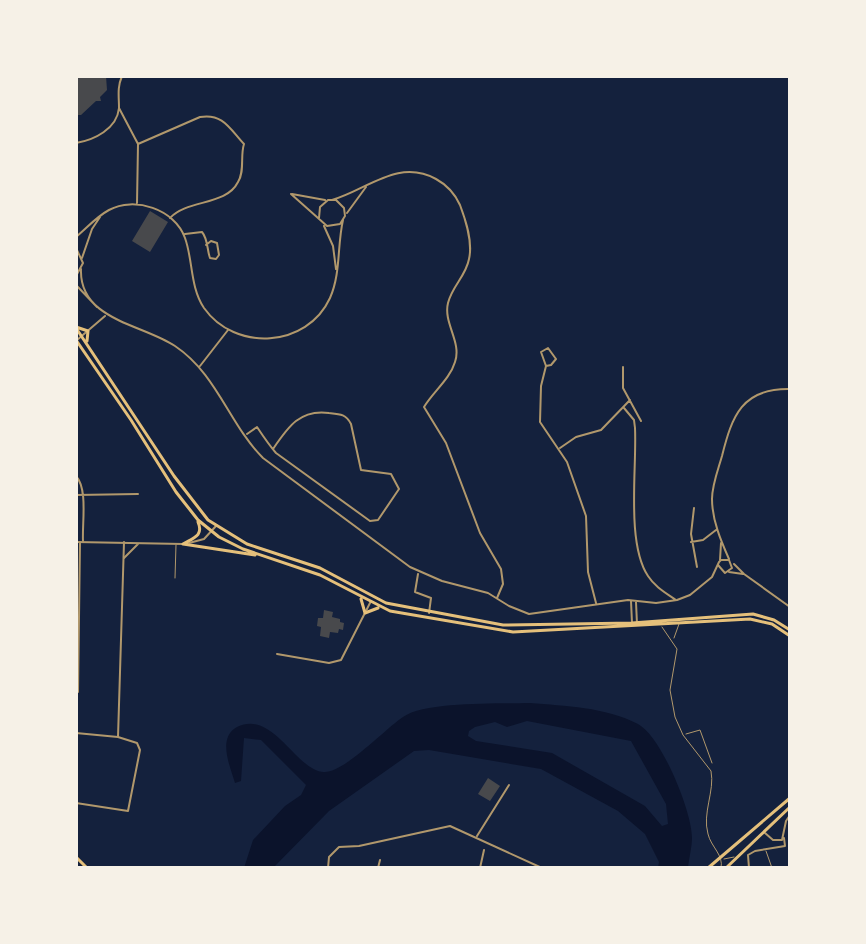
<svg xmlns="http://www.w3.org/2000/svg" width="866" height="944" font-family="'Open Sans',sans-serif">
<rect width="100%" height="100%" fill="#14213d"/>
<path fill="#0b132b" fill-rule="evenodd" d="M530,703C565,706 605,707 638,724C661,736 692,811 692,838C692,847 689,858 688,868H658L659,862L645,834L618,811L541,769L429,750L414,751L329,811L273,868H244L253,840L285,806L301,795L306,785L261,740L244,738L241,781L235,783C230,766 217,738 237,727C273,709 296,771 324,772C344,773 386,728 403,717C426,701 500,704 530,703ZM527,721L631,741L666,804L668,824L662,826L645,806L552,753L476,741L468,736L469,731L475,727L495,722L507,727Z"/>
<path fill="#48494c" d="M76,76H106L107,90L100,97L101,101H96L81,115H76Z
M150,211L168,222L150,252L132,241Z
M324,610L333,612L332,617L340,619V622L344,623L343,630L339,629L338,633L330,632L329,638L320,636L321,627L317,626L318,618H323Z
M488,778L500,786L490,801L478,794Z"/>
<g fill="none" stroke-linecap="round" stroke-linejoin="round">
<path stroke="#b1986c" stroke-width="1" d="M175,578L176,545
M662,627L677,649L670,690L675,717L683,735L711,771C715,791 702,813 708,834C711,847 724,855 721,868
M674,638L679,624
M686,734L700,730L712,763
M766,851L772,868
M724,859L734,857"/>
<path stroke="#b1986c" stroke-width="2" d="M119,108L138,144L137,203
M76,143C94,140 117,129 119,108C119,96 117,88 122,76
M138,144L200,117C223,113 230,129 244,144C240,156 245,171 238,182C226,206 188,199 170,218
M291,194L327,226L340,224L345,216L344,208L336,200H328L320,207L319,218
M292,194L325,200
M332,200C367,190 398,158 436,179C447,185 455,194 460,205C466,221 473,242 469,259C466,276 452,286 448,303C443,323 462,342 455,362C450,379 433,392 424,407L446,443L480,533L501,569L503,584L497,598
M347,213L366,187
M324,226L333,246L336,269
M185,234L202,232C208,239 207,250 210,258L216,259L219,255L217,243L211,241L206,245
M76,237C87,228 96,217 109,210C134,196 175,209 185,238C193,260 190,287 204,308C235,352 307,348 330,298C341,273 337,246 343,220
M76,248L83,263L76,276
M82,258L92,229L100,217
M81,269C79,320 142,324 175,346C217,374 229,424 263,458L410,567L442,581L488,593L509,606L529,614L628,600L656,603L677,600L690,595L712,577L719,562L721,560H729L732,568L725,573L718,565
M76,285L97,307
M77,340L105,316
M200,366L228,330
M546,366L551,365L556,359L548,348L541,352L546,366L541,386L540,422L567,462L586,516L588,572L596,603
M623,367V388L641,421
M624,408L634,420L635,428C637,468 626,543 648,576C655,587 666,593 676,600
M247,434L257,427C263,436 269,445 276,453L370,521L378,520L399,489L391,474L361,470L351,424C346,414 340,414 329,413C300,409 288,427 273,449
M560,448L576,437L601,430L630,400
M76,476C88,489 82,523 83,541
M76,495L138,494
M694,508L691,534L697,567
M691,542L703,540L716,530
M729,559C721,541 712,520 712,499C712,485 718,470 722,456C732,416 742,388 790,389
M720,560L721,543
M734,564L744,574L790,607
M729,572L743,574
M418,574L415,592L431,598L429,613
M631,601L632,623
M636,602L637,624
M277,654L329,663L341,660L371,601
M78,692L80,542
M76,733L118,737L137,743L140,750L128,811L76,803
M118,737L124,542
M765,833L773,840H782L786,821L790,815
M477,836L509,785
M328,868L329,857L339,847L359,846L450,826L542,868
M378,868L380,860
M480,868L484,850
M749,868L748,855L755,851L785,846L784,838"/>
<path stroke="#b1986c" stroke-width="2" d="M76,542L183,544
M189,543L204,539L216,526
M124,558L138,544"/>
<path stroke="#e5c07b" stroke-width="3" d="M76,857L87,868
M76,866L78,868"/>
<path stroke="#e5c07b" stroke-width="3" d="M76,327L88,331L87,341
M76,328L174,476L208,520L247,544L320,568L386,603L503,625L632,623L753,614L774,620L790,630
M76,340L131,420L176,492L198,520L219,537L243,549L320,575L390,611L513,632L750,619L772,624L790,636
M183,544L255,555
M183,544C193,538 204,536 198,522
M361,599L365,613L378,608
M708,868L790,798
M726,868L790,807"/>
</g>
<rect width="866" height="944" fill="none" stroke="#f6f1e7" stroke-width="156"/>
</svg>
